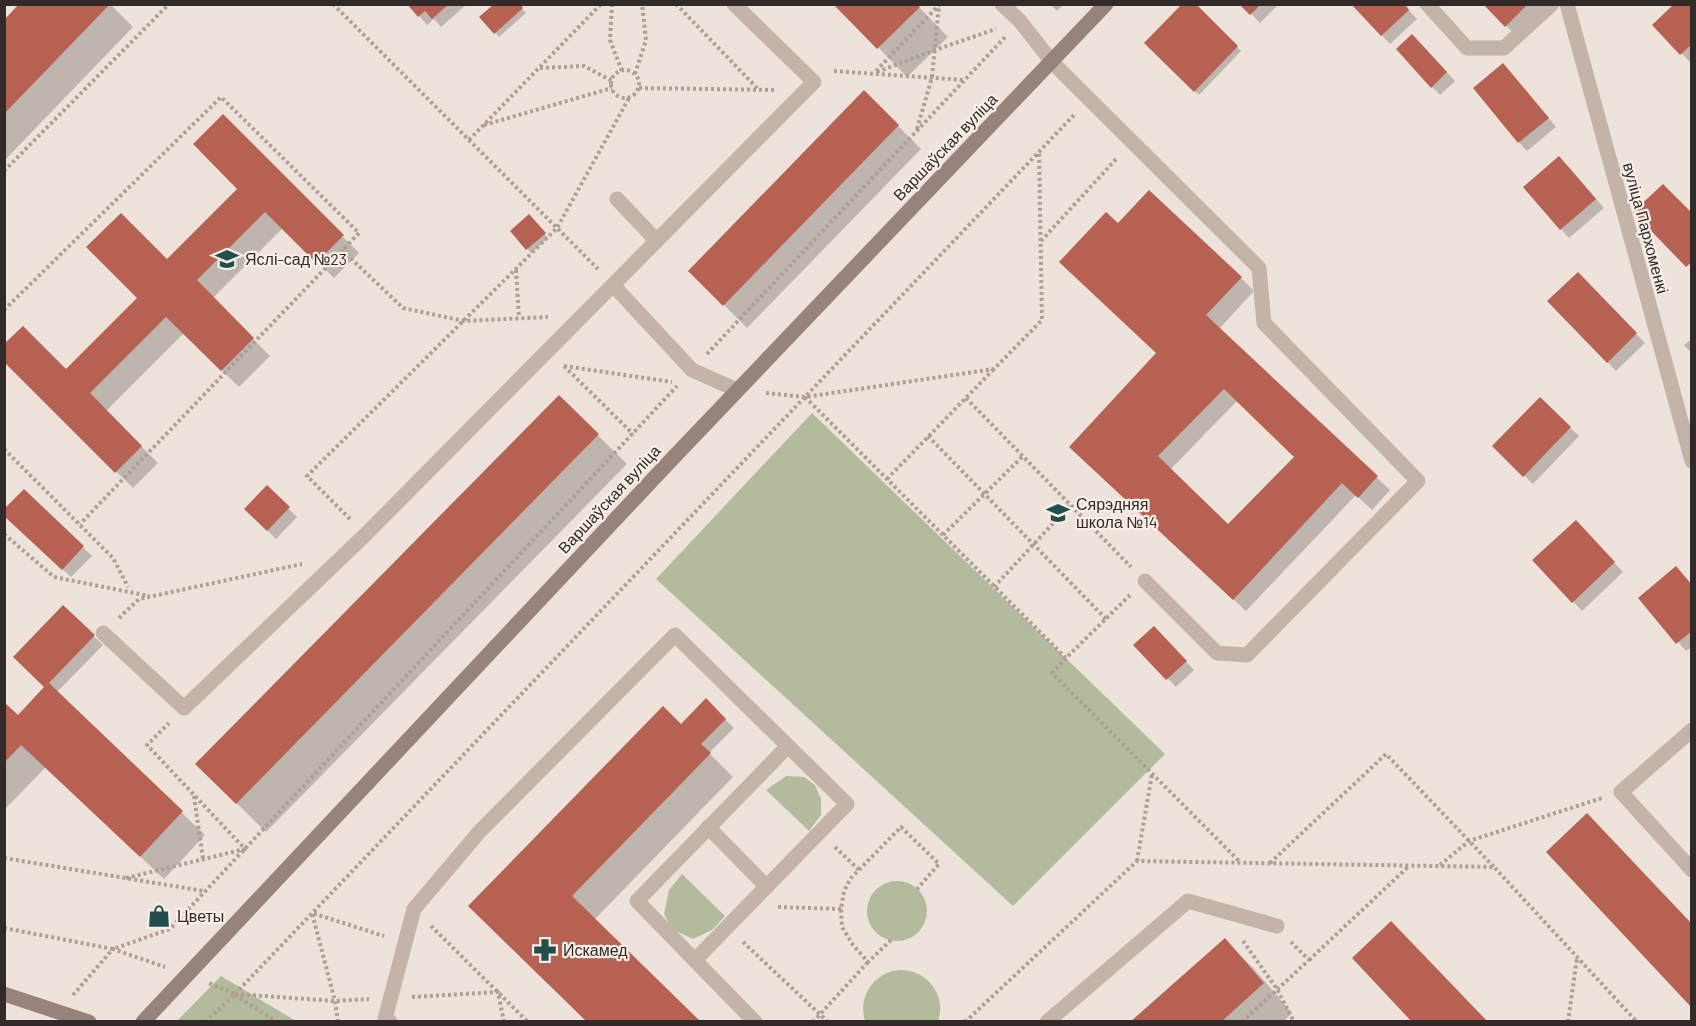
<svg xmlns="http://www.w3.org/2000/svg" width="1696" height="1026" font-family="Barlow,sans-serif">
<rect width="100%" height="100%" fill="#eee3db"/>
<path fill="#b3bb9d" d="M812,413L1165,754L1013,906L656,579Z
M786,776L804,777L815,785L821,799V815L809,831L766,790Z
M682,874L725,916L712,930L693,939L672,929L664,914L669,890Z
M867 911a30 30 0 1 1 60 0a30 30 0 1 1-60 0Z
M901,970C906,970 912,971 916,973C935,981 945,1002 938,1021H865C859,1002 868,981 887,973C891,971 897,970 901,970Z
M221,976L296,1021H177Z"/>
<path fill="#0003" fill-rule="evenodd" d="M21,4H110L133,27L4,161V22Z
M409,4H467L441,27L434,19L427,25Z
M518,4L526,13L499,37L482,17Z
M836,4H916L948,37L907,77Z
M1050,4H1064L1057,11Z
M1194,4L1241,51L1199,95L1146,43Z
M1242,4H1279L1260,23Z
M1353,4H1403L1417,19L1390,44Z
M1485,4H1555L1519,39Z
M1692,4V61L1690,62L1654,25Z
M1421,44L1455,81L1440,95L1432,87Z
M1503,65L1556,127L1527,151L1519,142Z
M864,92L921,149L747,328L690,271Z
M223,116L359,253L334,278L283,228L213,298L270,356L239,387L184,333L106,411L158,463L133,488L4,360L66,371L139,298L167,261L240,189Z
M1568,166L1604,208L1569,238L1561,229Z
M529,216L548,238L531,253L512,231Z
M1118,225L1241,278L1254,291L1219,329L1390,490L1372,510L1356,495L1246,611L1084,460L1158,354ZM1237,401L1296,457L1228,526L1170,470Z
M1578,274L1645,343L1616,371L1549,301Z
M1692,339V353L1684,345Z
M559,397L627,464L266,832L197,764Z
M1540,399L1579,436L1533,484L1494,446Z
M267,488L297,517L276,539L246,509Z
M24,491L92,556L71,577L4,514Z
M1584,531L1623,572L1582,611L1534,560Z
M1692,585V647L1686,651L1640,598Z
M63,607L103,645L56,693L205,835L164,879L46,767L4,810V704L18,717L46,688Z
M1154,628L1194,670L1176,687L1135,645Z
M706,700L734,728L709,753L733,777L594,920L493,929Z
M1225,940L1254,969L1292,1013L1283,1022H1132Z"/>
<path fill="#b66151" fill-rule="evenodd" d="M19,4H110L4,114V20Z
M407,4H449L432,19L425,11L418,17Z
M494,4H520L523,8L494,34L479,17Z
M1182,4H1196L1238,46L1194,92L1144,43Z
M1239,4H1261L1250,15Z
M1351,4H1405L1409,10L1381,36Z
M1483,4H1528L1505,27Z
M1674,4H1692V44L1680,55L1652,25Z
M834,5H917L920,7L877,49Z
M1412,34L1447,72L1431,88L1396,49Z
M1503,63L1549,118L1518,143L1473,88Z
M864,90L899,125L723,306L688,271Z
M223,114L344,235L316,263L265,212L197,280L254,338L221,371L166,317L90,393L142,446L115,473L4,362V344L23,326L66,369L137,298L86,247L121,213L167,259L237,189L193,144Z
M1559,156L1596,199L1560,230L1523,187Z
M1663,184L1692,213V262L1686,267L1633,212Z
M1149,190L1242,277L1206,315L1378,476L1358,498L1342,483L1233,600L1069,447L1156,353L1059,262L1106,212L1118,223ZM1224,389L1294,457L1228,524L1158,456Z
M529,214L546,233L526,250L510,231Z
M1578,272L1637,333L1607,363L1547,301Z
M559,395L599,434L236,804L195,764Z
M1540,397L1571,427L1523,477L1492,446Z
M267,485L290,507L267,531L244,509Z
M24,489L84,546L62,570L4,516V509Z
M1576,520L1615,562L1572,603L1532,560Z
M1676,566L1692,585V631L1676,644L1638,598Z
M63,605L95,635L49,683L183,811L140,857L21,745L4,763V702L18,715L44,687L13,657Z
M1154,626L1187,661L1166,680L1133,645Z
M706,698L726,719L701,744L711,753L572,896L701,1022H587L468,906L663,706L681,724Z
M1587,813L1692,924V1008L1546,852Z
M1391,921L1488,1022H1412L1352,958Z
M1225,938L1264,983L1221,1022H1130Z"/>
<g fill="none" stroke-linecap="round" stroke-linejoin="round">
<path stroke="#b09d93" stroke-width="4" stroke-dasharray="3 3" stroke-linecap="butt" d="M333,4L598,269
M612,4L610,40L622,71
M676,4L758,89
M540,68L584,66L612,81
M611 84a14 14 0 1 1 28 0a14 14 0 1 1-28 0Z
M834,71L964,80
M876,71L939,5
M877,72L935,50L996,29
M635,74L646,40L642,4
M639,88L776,90
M484,125L612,88
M917,129L932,77L939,6
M469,140L601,4
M4,171L169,4
M1041,241L1117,158
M342,250L403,308L464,321L548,317
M516,270L519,318
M4,310L221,97L359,233L80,524
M707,354L1006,36
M564,366L672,382
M564,366L633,434
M766,393L805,397L994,369L1042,320L1039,152
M805,397L1066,658L1130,595
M966,398L1131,567
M928,436L1106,619
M4,449L113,558L128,587
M887,479L993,370
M350,519L307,476L557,228L629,98
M4,534L54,577L149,596
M943,535L1023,456
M994,587L1070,505
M119,618L139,599L302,564
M1066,658L1052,673L1240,862
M194,796L203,859
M835,847L859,870
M4,858L204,891
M1137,861L1152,774
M1270,863L1386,754L1494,867
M1440,865L1469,841L1602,798
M126,878L245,849L147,745L169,723
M778,907L841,909
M431,926L528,1022
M4,928L113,949L170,929L677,386
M891,940L868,962L853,945L842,927L841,909L844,891L851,878L901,827L939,864L917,889
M1243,941L1277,989L1294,1022
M743,942L828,1022
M1309,960L1409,866
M235,994L1075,114
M235,994L335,1001L369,999
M73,995L113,949L165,967
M235,995L277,1022
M412,997L498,992L504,1022
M205,1022L235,994L209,983
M338,1022L335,1001L312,913L384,936
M813,1022L868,962
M965,1022L1137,861L1494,867L1637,1022
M1242,1022L1309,960L1291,942
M1568,1022L1577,958"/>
<path stroke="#c4b3a9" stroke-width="15" d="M1002,4L1020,21L1052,62L1259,268L1264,323L1418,481L1247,655L1217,653L1145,581
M1427,4L1467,48H1504L1552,4
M617,199L657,241
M613,285L692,370L737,390
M103,633L184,708L365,535L814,82L734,4
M1692,730L1621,792L1692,870
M708,827L767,887
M695,960L847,804L788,746
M390,1022L385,1019L414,909L480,831L675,635L788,746L637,901L755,1022
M1047,1022L1188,901L1277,926"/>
<path stroke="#c4b3a9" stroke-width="15" d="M1567,4L1692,461"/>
<path stroke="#97837b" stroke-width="15" d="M4,994L89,1022
M143,1022L672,459L1106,4"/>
</g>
<defs>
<g id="school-bare" transform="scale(1.8)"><path d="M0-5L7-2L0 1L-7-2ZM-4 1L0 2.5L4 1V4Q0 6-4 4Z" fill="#234e4d" stroke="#f6eee7" stroke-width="2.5" paint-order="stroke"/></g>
<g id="shop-bare" transform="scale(1.8)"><path d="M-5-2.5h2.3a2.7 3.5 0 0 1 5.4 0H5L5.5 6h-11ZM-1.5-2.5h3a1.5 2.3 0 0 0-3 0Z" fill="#234e4d" stroke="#f6eee7" stroke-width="2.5" paint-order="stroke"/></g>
<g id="pharmacy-bare" transform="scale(1.8)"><path d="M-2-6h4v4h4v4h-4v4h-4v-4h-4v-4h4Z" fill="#234e4d" stroke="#f6eee7" stroke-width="2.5" paint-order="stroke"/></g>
</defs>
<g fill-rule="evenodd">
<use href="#school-bare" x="227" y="259"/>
<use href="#school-bare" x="1058" y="513"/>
<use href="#shop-bare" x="159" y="916"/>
<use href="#pharmacy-bare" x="545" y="950"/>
</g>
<g text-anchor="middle" stroke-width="4.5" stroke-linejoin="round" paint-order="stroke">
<g font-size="16" fill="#322a28" stroke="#f6eee7">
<text transform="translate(945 147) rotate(-46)" y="6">Варшаўская вуліца</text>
<text transform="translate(1646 228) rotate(75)" y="6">вуліца Пархоменкі</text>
<text transform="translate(609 499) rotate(-47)" y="6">Варшаўская вуліца</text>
</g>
<g font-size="16" fill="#322a28" stroke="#f6eee7" text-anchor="start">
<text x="245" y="265">Яслі-сад №23</text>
<text x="1076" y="510">Сярэдняя<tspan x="1076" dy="18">школа №14</tspan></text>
<text x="177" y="922">Цветы</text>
<text x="563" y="956">Искамед</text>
</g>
</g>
<rect width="1696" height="1026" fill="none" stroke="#322a28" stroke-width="12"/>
</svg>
